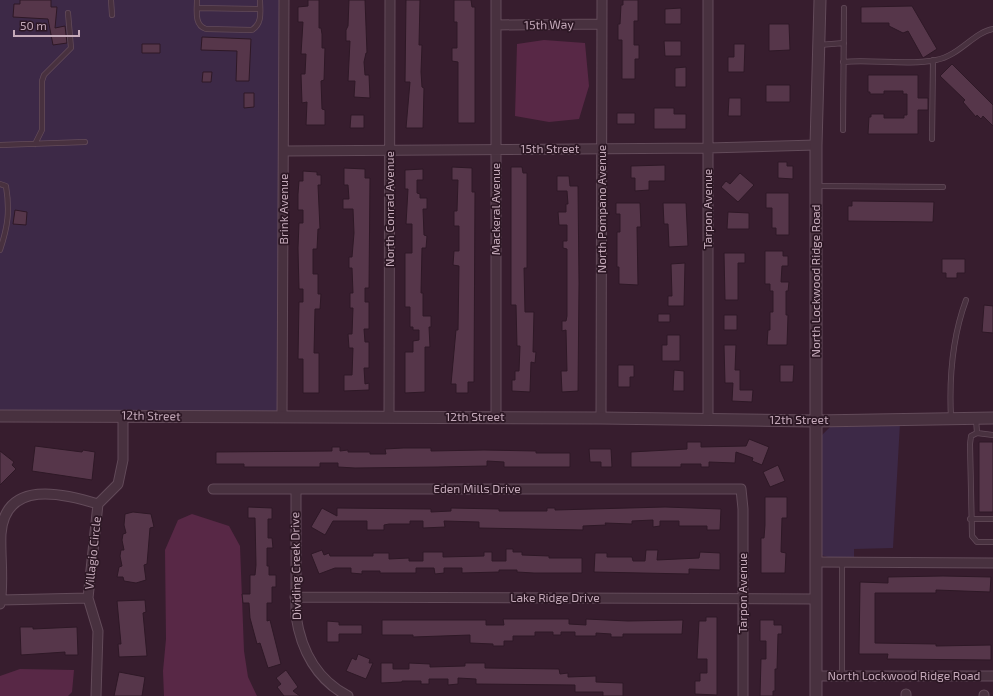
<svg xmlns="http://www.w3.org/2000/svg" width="993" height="696" font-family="'Exo 2',sans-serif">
<rect width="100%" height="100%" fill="#371d2e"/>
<path fill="#3d2947" d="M0,0H279L278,412L0,411Z
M900,423L893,548L854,549V557H828L821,555L820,437L830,427Z"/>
<path fill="#582846" d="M544,40L585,43L589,86L579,119L549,122L515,116L517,44Z
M192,514L229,526L240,546L244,651L248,677L257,696H164L163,671L166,639L165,550L178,520Z
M20,669L74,670L72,692L68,696H0V676Z"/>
<path fill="#56364a" stroke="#2e1826" d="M20,0H51V7H57L55,28L65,26L67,43L53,45L48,19L13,17L14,4H20Z
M308,0H319V28H321L322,34V48H325L324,80L321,81L322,109L325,110V125H306L307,102L302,103L301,74H305L306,54H301L303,22H298V7L308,6Z
M349,0H365L367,53H366L364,62L365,75H369L370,98L354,97L355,81H348L350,41H346V30L348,26Z
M406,0H420L419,45H422L421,72L422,87L424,88L423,128H406L410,82H405Z
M454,0H471L472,7H475V123H458V62L452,61V48H457V22H454Z
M623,0H638V21H634V45H639V59H635V79H622V40H618V24H620L621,5H623Z
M912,6L937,49L923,58L908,31L903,33L889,26V23H861V7Z
M681,8V24H665V9Z
M769,24H789L790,50L769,51Z
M202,37L251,39L249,81H236L237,51L201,50Z
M664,41H681V56H665Z
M142,44H160V53H142Z
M734,44H745L744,72H728V57H734Z
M952,64L993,105V126L983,116L981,119L977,115L976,117L963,102L965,100L940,76Z
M686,67V87H675V68Z
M203,72H212L211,82H202Z
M868,75H918V98H928V110H918V134H868L869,117H871V114H884V118H904V115H907V94H903V91H884V94H870V92H868Z
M766,85H790V102H766Z
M244,93H254V107L244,108Z
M729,98H741V116H728Z
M654,108H674V114H686V129H654Z
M617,113H635V124H617Z
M351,115H364V128H350Z
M778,162H787V166H793V179L778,178Z
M665,165V181H649V190L635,191V178H631V166Z
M452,167L472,168V192H475L474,382H468V393H456V384H451L456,330H458L459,266L453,265L454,251H459V226H454V211H457L458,180H452Z
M511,167H522L523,173H527V268H524L525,312H534L533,352H536L535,363L531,362L530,392L512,391V380H515V371H519L520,346H517L516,305H511Z
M344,168L365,169V178H370L369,288H365V302H369V329H364L365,342H369V368H364L365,384L369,383V390L344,391V375H352L353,348H349L348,334H352L353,308H350V293H353L352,268H349V257H352L354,233L353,209H343V199H349L348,185H344Z
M423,169V180H417V193L420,194V198H427V209H423L424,235L427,236L426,248H422L421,293H423V316H431V327H429L430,347H425V392L405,393V352H413V341L419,340V330H413V327H410V307H405V253H412V224H406L408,189H405V170Z
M303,171L317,172V175H321V185H318L320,229H318L317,249H313V274H318V294H321L320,309H315L314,353H319V393H303V359H298L299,302H303V289H299L298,248L299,223H303V210H298V194L299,181H303Z
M740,173L754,185L738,202L721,187L726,181L730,184Z
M557,176H569L570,186H578L579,283L578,391L562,392L561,371H567L566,330L562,331V321H566L567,316V249L563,248V241H567V225H559L558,212H566V204H568L567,191H557Z
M766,193H789V235H776V228H772V208H766Z
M852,201L934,202L933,222L848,221V206H852Z
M616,203H640L641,227H637L638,285L619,284V267H617V232H620V214H616Z
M663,203H686L688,246L669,247L668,224H664Z
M15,210L27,212L26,225L13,224Z
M728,212L749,213V229H727Z
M765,251H783V256H788V266H782L781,282H789L788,291H786V315H788L787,345H767L768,330H770V312H773V291H770V284H765Z
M724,253H745V263H738V300H725Z
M942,259H965V273H957V278H946V273H942Z
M685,263L684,306H668V296H672L671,264Z
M984,305L993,306V333L982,332Z
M658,314H670V322H658Z
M724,315H737V330H724Z
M667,335H680V361H662V345H667Z
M724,345H736L735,370H740V390H753L752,402L732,401L733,383H725Z
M618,365H634V377H630V387H618Z
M780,365H794L793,382H780Z
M674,370L684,371V391H673Z
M749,439L769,447L762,465L752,461L753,458L736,452L735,463L709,462V467H701V464H681V467H631V452L687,449V442H701V447L746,446Z
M979,442H993V512H979Z
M35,446L82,452L83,450L95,452L92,480L32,471Z
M332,447H340V451L348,450V452H370V454H386L385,449L403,448H431V451L484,450L536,451V453H570V467H504V462L487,461V466L438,467L355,468L338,467V463H320V467H244V464H216V452L332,451Z
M589,449H611L612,467H601V462H590Z
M0,451L14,462L12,465L16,469L0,485Z
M778,465L785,481L770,487L763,472Z
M765,497H787V518H782L781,552L786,553L785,573H761V538H764L765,525Z
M248,507L272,508V519H268V538H272L273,548H267V566H269V575H276V587H272V603H267V621L270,620L281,664L268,668L260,643L257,644L250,618L249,603H243L242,594H250V575H255L256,565L255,518H248Z
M665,507L721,509L720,530H707V526H679V521H660V526L653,527V520L632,521V524L605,523L606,525L583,526V530L479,528V522L444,521L445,527L423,528V521H410V524H389L384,525V530H367V521H333L325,535L311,527L322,508L337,516V508L431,509V512L451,511V508L499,509V511H547V508H555V510Z
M133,512L151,514L154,527L150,528L147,564L144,565L146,580L136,583L124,581L123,577H117L119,567L122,566L120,556L121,550H124L122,540L123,534L126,533L124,525L125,514Z
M506,549H513V552H522V555L549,556V558H582V573H534L517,572V570H499V572L462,573V568H444V573L435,574L434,568H416V573H380V571H362V574L351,573V568H335L319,574L311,554L322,550L324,555L329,553L330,556H373V553H389V559L409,558V561H423V552H443V557L484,556V552H492V561H506Z
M646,550H658L657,560L699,558L700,552L720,553V570L689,569V574L594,572L595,553H607V557H632L633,561H645Z
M943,576L991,577L990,592L936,590V593H875V643L936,644V646L991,645V660L887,659L888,654H859L860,582L888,583V577Z
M145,600L146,612L143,613L147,656L119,657L118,644H121L117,601Z
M706,617H717V695L695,694V681H700V673H707V659H697L699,621H706Z
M503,619H569V624L586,625V619L628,621L683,620L682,634H623V637H611V634L596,633V636H575V632H561V635H553V632H535V636H513V641H504V646H493V644L470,643V635L413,637V635H382V620H486V625H504Z
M760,620H774V625H782V634H778L777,669H775V691H773V696H760L761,659H766V641H760Z
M327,621L339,622V625H362V634H339V642H327Z
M20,627H33V629L77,627L78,655H65V652L21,655Z
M358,654L370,659L369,663H373L366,679L346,671L352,658L356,660Z
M381,663H393V669H409V663L430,664V667L465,666V663H485V668L559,669L560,674L568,673V677L596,676V682L623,683V696H603V692H575V685L476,684V679L458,678V684L448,685V679H429V684H421V681H402V682L381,683Z
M286,670L298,687L293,691L300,696H284L277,687L281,684L276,678Z
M119,672L145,677L142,696H114Z"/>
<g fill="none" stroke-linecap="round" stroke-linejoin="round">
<g stroke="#634b5a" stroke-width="6">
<path id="service" d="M111,0L112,15
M197,0C197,11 194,25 206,29L252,30C263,23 260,11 260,0
M197,8L260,9
M819,45L844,43
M843,62C873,59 907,66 936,60C959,56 974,32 993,29
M843,130L844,8
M932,139L933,60
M35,144L42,130V81L44,75L71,48L68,13
M0,145L85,142
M0,184L6,186C10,211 8,226 0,250
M816,186L943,187
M951,418C949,378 952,338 966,300
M976,419L977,433
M993,435L977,433L971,436L970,444L972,536L977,542H993
M970,519H993
M842,676V563"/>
</g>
<g stroke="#634b5a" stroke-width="11">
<path id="minor" d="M496,0V417
M496,25L602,24
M284,151L708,148L816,145
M282,417L284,0
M389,417L390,0
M601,418L602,0
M708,419V0
M213,489H741L743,509V696
M296,489V616C301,650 317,680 348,696
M816,562L993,563
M295,597L815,599
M1,600L88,598
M0,604C4,582 0,557 1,534C5,479 63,493 98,504
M816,676H993
M906,694V696
M984,695V696
M96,696L98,631L88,598L98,504L118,484L123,460V416"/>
</g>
<g stroke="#634b5a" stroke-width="13">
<path id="tertiary" d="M0,416L601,418L816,421L993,418
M816,696V145L820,0"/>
</g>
<use href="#service" stroke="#48313f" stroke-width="4.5"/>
<use href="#minor" stroke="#48313f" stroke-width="9"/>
<use href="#tertiary" stroke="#48313f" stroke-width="11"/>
</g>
<g text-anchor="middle" stroke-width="3.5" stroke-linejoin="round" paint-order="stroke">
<g font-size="12" fill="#c5aaba" stroke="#2c1724">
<text transform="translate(549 25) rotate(-1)" y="4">15th Way</text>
<text x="550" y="153">15th Street</text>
<text transform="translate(284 209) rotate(-90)" y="4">Brink Avenue</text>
<text transform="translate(390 209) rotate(-90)" y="4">North Conrad Avenue</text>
<text transform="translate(496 209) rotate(-90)" y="4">Mackeral Avenue</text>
<text transform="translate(602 209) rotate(-90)" y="4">North Pompano Avenue</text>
<text transform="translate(708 209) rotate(-90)" y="4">Tarpon Avenue</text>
<text transform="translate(816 281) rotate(-90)" y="4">North Lockwood Ridge Road</text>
<text transform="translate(151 416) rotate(1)" y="4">12th Street</text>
<text x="475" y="421">12th Street</text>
<text x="799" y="424">12th Street</text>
<text x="477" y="493">Eden Mills Drive</text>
<text transform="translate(93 553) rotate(-84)" y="4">Villagio Circle</text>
<text transform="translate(296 566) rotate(-91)" y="4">Dividing Creek Drive</text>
<text transform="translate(743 593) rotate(-90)" y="4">Tarpon Avenue</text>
<text x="555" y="602">Lake Ridge Drive</text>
<text x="904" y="680">North Lockwood Ridge Road</text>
</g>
</g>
<path d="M14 30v6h65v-6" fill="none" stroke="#c5aaba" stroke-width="2"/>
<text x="20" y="30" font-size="12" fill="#c5aaba" stroke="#2c1724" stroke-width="3" paint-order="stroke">50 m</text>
</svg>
